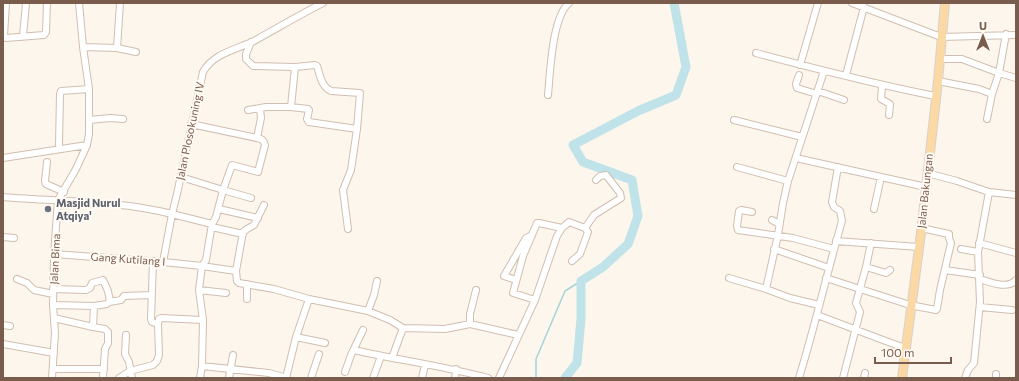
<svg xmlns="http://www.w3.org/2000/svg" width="1019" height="381" font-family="Commissioner,sans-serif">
<rect width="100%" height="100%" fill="#fdf6ec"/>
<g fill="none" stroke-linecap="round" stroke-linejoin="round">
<path stroke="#a5d3da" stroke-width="1.5" d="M536,378V359L565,291L581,281"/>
<path stroke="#bfe3e8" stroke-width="9" d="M565,378L577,363L581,319V281L603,267L628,244L638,216L632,180L583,162L573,145L638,111L676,95L686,67L674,3"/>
<g stroke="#d1beb0" stroke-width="8">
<path id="minor" d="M6,3L4,36L6,38L44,35L46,32L47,3
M852,3L941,37L1016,35
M1006,34L999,73L1016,78
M23,36L26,3
M251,42L246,54V59L253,66L295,67L315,65L317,66C320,75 321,86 331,91L360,93L357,129L309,122L307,119L309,110L308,109L291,107L295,67
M83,47L117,48L136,52
M117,48L120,3
M756,53C816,69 875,84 935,96
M940,59H962L999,73L992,94L987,119
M800,65L818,3
M799,75L796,84L797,88L817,94
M846,75L864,7
M938,81L979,89L992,94
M882,86L881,99L890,104L889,115
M818,91L844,100
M548,95C550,74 552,17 569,3
M248,110L266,107H291
M89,120L110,118L123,119
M734,120L802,137
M191,124L257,138C262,139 264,140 265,145L258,172L232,165L223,190L251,198
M257,138L261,118L260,109
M59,145L60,94L61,91L89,89
M3,158L87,145
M796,158L926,187
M47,162L45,181L46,184L64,192
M737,167L788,181
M927,173L957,181L989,192L1016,195
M181,177L223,190L216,217L212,224
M3,197C59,202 117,200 172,214L177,194L203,72C213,54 234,50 252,42C276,29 299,15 323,3
M219,209L258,218
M874,209L881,177
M752,212L741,210L739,211L737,226L738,230L793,238L834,249
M772,220L779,224
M212,227L243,234
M348,229L343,190L351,170L357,129
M3,237L14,238
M836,241L919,247
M979,243L1016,253
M774,249L829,268
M961,249L978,252
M54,254L163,262L202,266L236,271L237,281L239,283L274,289L309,299L368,311L390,320L403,328L445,329L470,324L518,335
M572,261L580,254L588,232L585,228
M163,262L172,214L212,224L206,260L202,266L199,290L203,320L202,366L200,378
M866,267L886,273L890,270
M945,270L980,275
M236,271L243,232L247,229L254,225L264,205
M729,278L766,289L790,298L819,305
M826,278L910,305L936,310L937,309L940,290L951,243L949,238V234L921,228
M17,279L27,283L34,290L53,294
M980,279C990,282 1007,290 1016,280
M516,280L504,276L526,238L532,235
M766,289L778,235L783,203L788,181L824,71
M199,290L226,293
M247,299V284
M535,300L513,293L523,256L537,223H539L562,228
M109,302L121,300L124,296L151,295
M53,305L94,306L107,304L110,301L108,291L103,280L92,283L90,288L86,290L53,289
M94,306L93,327L105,329L108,332V343L105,349L103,378
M980,307L1012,310
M368,311L374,295L377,281
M817,315C847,326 876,338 905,348
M54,318L93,327
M158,324L159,319L161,318L203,320
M470,324V314L476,290
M3,325L10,326
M126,335L125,354L129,362L132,378
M296,337L325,343
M3,344L54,353
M354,350C398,360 444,366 488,378
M392,358L403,328
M202,366L269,373L287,378
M53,369H104
M345,372L351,355L363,330
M52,378L55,333L53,305L54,254L58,200L76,169L87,145L89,134V89L83,47L79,3
M119,378L130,371L153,365L157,361L159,355L158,324L152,322L151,319L153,261
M229,378L233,355
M286,378L296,337L309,299
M311,378L319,354
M373,378L381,356
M422,378L425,365
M455,378L456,369
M499,378L535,300L557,236L562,228L569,222L585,228L594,215L621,198L620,193L606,175L600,176L596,180
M799,378C815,326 827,273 842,221L840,211L834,207L832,202L838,167
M843,378L860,312L856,303L866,267L871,243
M864,378L865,373
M965,378L968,370L974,363L980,302L978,252L989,192
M996,378V374"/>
</g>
<g stroke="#dad1cd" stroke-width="10">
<path id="major" d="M902,378L921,233L938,81L945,3"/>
</g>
<use href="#minor" stroke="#fff" stroke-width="6"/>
<use href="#major" stroke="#fbd9a5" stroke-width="8"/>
</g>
<circle fill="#6b7280" stroke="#fffaf3" stroke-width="1.5" cx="48" cy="209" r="4"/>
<g text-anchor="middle" stroke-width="4" stroke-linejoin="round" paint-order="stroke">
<g font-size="11" fill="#7a5c4d" stroke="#fffaf3">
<text transform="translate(190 131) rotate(-78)" y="4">Jalan Plosokuning IV</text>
<text transform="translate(925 191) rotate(-84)" y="4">Jalan Bakungan</text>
<text transform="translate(55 259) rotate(-87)" y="4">Jalan Bima</text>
<text transform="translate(128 259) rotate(4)" y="4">Gang Kutilang I</text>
</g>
<g font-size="11" font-weight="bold" fill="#5b616d" stroke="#fffaf3" text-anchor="start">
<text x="56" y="207">Masjid Nurul<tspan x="56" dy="13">Atqiya'</tspan></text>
</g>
</g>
<rect width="1019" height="381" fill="none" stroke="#7a5c4d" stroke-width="8"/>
<g transform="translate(983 36)" stroke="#fffaf3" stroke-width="3" paint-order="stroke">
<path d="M0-3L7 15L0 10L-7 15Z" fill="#7a5c4d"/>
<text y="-6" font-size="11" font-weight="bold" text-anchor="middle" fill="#7a5c4d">U</text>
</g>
<path d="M875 357v6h76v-6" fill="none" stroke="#7a5c4d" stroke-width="2"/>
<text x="881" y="357" font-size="12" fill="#7a5c4d" stroke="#fffaf3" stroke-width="3" paint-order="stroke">100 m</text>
</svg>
